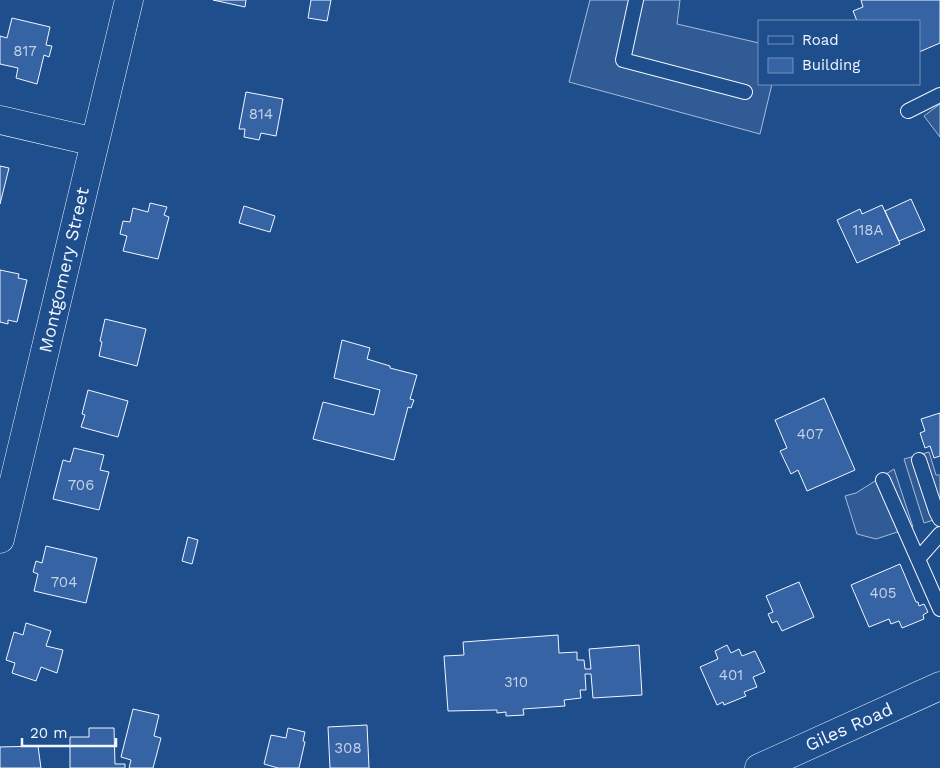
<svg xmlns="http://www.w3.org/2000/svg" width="940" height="768" font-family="'Work Sans',sans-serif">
<rect width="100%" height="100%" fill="#1f4e8c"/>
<path fill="#305b95" stroke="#a8bbd7" d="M590,0H680L677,24L759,43V84H772L760,134L569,82Z
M940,104V137L924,116Z
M929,452L936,475H940V518L924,523L904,459Z
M894,469L913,527L876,539L857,534L845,496L856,493Z"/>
<path fill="#3563a3" stroke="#f2f6ff" d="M213,0H246L245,7Z
M311,0H331L327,21L308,18Z
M861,0H940V43L919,52V21H857L853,11L863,7Z
M12,18L50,27L46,45L52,46L49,57L44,55L37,84L16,78L18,68L0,64V36L7,38Z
M246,92L283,99L276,136L261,133L259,140L244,137L245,129H239Z
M0,166L9,168L0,204Z
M911,199L925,230L899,241L885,211Z
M150,203L167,207L164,215L169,217L158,259L123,251L127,236L120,234L123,221L130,222L133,208L148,212Z
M882,205L900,244L857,263L837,220L860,209L862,214Z
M244,206L275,216L270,232L239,223Z
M0,270L19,274L18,278L27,280L17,322L8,320V324L0,322Z
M105,319L146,329L137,366L99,356L102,342L100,341Z
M342,340L370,348L367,359L390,366V368L417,375L410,399L414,400L411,408L408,407L394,460L313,439L323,402L374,415L380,390L334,378Z
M88,390L128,401L118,437L81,427L85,415L82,414Z
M824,398L855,470L807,491L798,470L791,474L780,451L787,448L775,420Z
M940,413V456L934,458L930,446L925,448L920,433L925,431L921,419Z
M74,448L104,455L100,470L109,472L99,510L53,499L63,460L70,462Z
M188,537L198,540L192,564L182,561Z
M46,546L97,558L86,603L34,591L38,574L33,572L36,561L42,563Z
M900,564L916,602H918L919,606L924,604L928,612L923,615L924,619L902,628L899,621L891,624L889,619L869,627L851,585Z
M799,582L814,617L782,631L777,621L772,623L768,614L773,612L766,596Z
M26,623L51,631L46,646L63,650L57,673L41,667L36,681L12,673L15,663L6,660L14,632L23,635Z
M558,635L559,653L577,652V660H584L585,669H591L589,649L639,645L642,695L593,698L591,674H585L586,690H580L581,698L564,700L565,706L523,709L524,715L506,716V712L497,713V710L448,711L444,656L464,655L463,642Z
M727,645L731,653L739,649L742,656L755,651L765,672L753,677L757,687L744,692L746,696L724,705L723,702L717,705L700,667L718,659L715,651Z
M133,709L159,715L154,736L161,738L153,768H129L131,760L121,757Z
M367,725L369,768H330L328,727Z
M89,728H114L115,764H125V768H70V737H89Z
M288,728L305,732L303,741L305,742L299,768H278L264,764L271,735L286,738Z
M38,746L41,768H0V747Z"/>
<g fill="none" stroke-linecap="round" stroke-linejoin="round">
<g stroke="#f2f6ff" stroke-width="16">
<path id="service" d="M636,0L623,60L745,92
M908,111L940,95
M919,460L936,511L940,519
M883,480L940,609
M918,559L940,534"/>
</g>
<g stroke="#f2f6ff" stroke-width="29">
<path id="minor" d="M0,120L95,142
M0,539L129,0"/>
</g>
<g stroke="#f2f6ff" stroke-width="29">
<path id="tertiary" d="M759,768L940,686"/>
</g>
<use href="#service" stroke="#1f4e8c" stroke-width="14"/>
<use href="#minor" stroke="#1f4e8c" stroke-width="28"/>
<use href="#tertiary" stroke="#1f4e8c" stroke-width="28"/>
</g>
<g text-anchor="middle" stroke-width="4" stroke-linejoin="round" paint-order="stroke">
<g font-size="15" fill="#c3d1e8">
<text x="25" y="56">817</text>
<text x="261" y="119">814</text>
<text x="868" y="235">118A</text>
<text x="810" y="439">407</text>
<text x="81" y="490">706</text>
<text x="64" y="587">704</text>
<text x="883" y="598">405</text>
<text x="731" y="680">401</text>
<text x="516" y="687">310</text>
<text x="348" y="753">308</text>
</g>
<g font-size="18" fill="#f2f6ff" stroke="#1f4e8c">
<text transform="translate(64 270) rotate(-77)" y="6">Montgomery Street</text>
<text transform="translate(849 727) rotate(-24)" y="6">Giles Road</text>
</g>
</g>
<rect x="758" y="20" width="162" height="65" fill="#1f4e8c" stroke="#7391ba"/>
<rect x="768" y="36" width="25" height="8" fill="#1f4e8c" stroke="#7391ba"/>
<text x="802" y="45" font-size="15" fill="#f2f6ff">Road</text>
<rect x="768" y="58" width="25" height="15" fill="#3563a3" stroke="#7391ba"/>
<text x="802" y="70" font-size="15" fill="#f2f6ff">Building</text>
<path d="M22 738v8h94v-8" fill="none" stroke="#f2f6ff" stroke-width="2.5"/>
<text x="30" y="738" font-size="15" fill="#f2f6ff" stroke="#1f4e8c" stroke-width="4" paint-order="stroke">20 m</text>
</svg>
